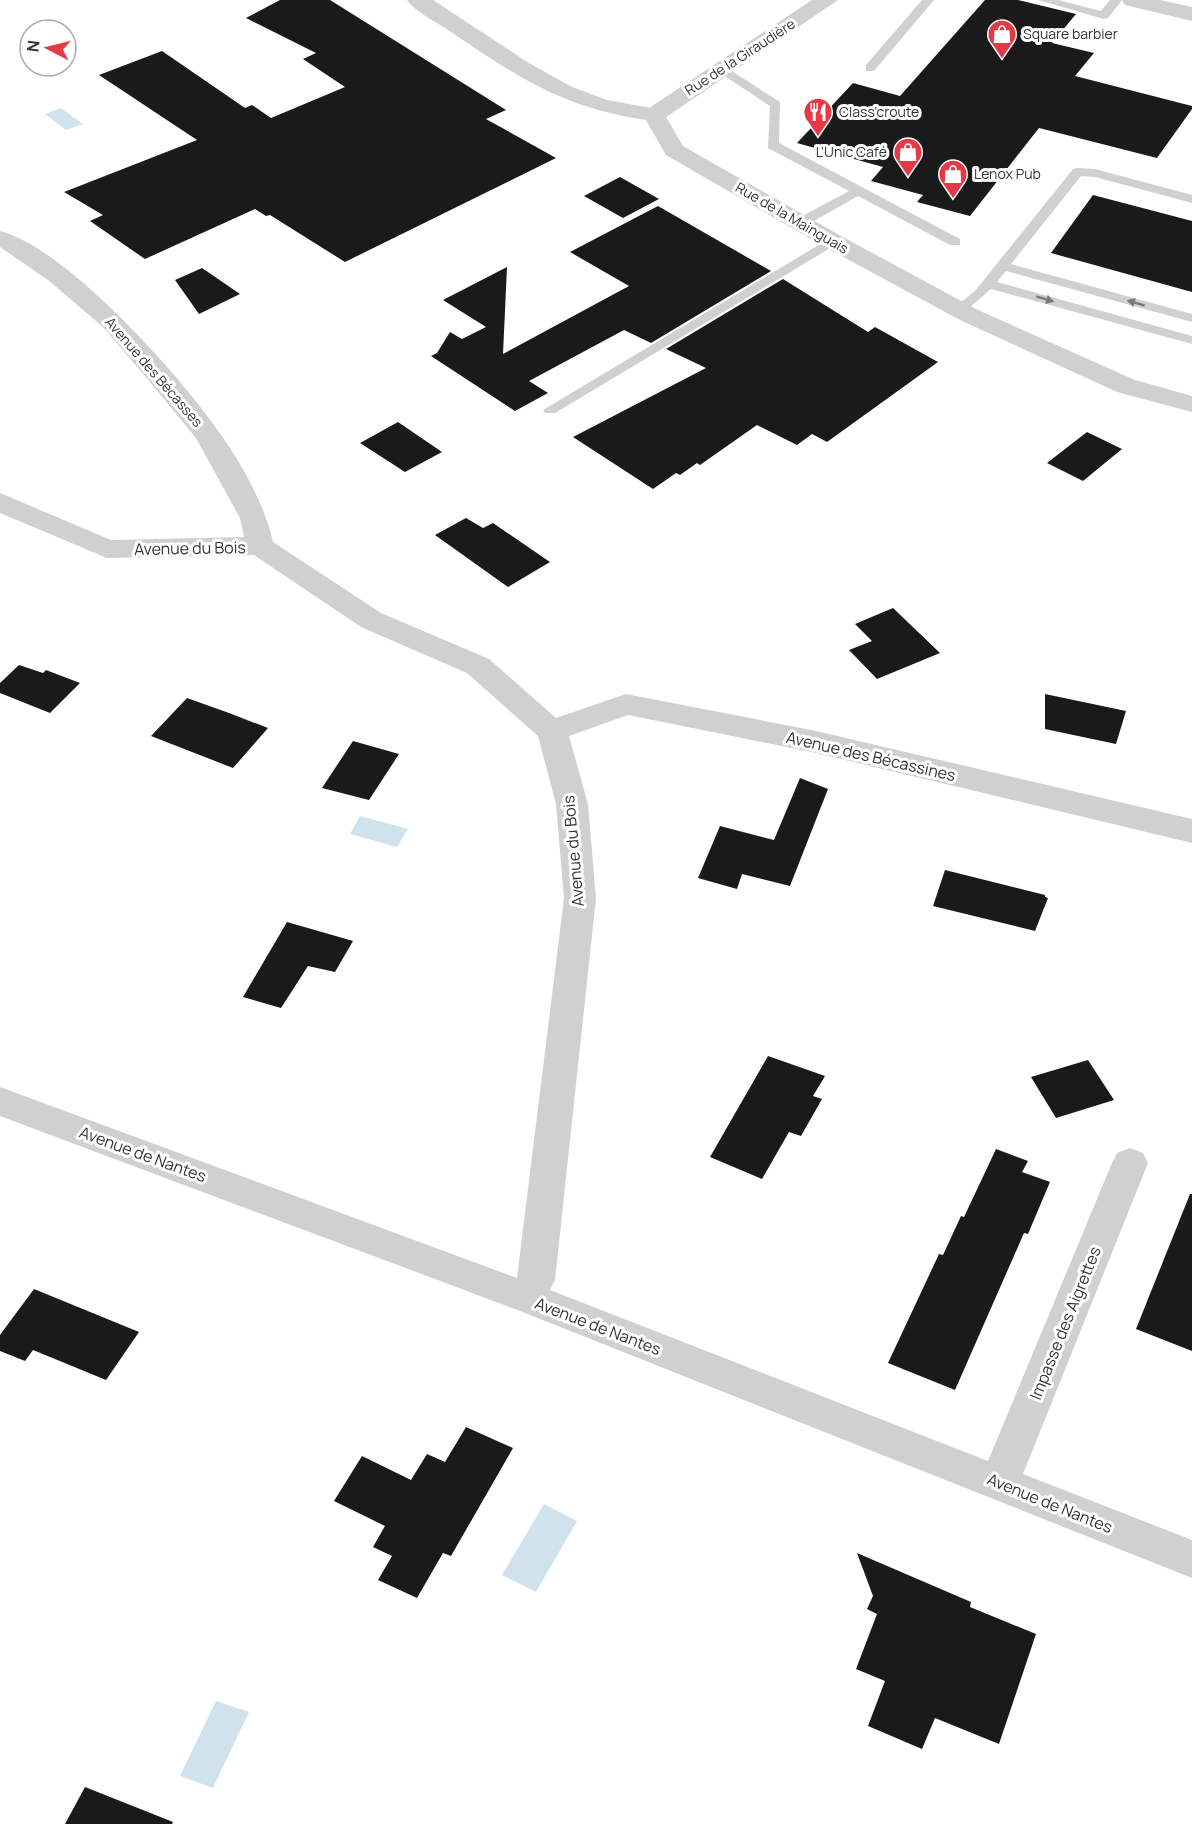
<svg xmlns="http://www.w3.org/2000/svg" width="1192" height="1824" font-family="Manrope,sans-serif">
<rect width="100%" height="100%" fill="#fff"/>
<path fill="#cfe2ee" d="M61,108L83,124L66,130L45,114Z
M360,816L408,829L397,847L350,834Z
M544,1504L577,1521L536,1592L502,1575Z
M216,1701L249,1712L213,1788L180,1776Z"/>
<path fill="#1a1a1a" d="M280,0H330L506,110L486,119L556,158L345,262L270,215L266,216L255,209L145,259L90,221L103,215L64,192L197,140L99,75L162,51L245,108L252,105L271,118L345,87L303,59L316,53L246,18Z
M985,0H1018L1076,14L1052,43L1094,53L1075,76L1192,106V109L1157,158L1039,128L970,216L917,202L923,195L871,181L883,167L797,143L853,83L900,96Z
M620,177L659,199L623,218L584,196Z
M1093,195L1192,221V292L1051,253Z
M658,206L771,271L651,343L624,330L529,381L548,393L515,411L431,356L437,353L450,332L462,339L486,327L443,300L507,267L503,354L629,286L570,252Z
M202,268L240,294L199,314L175,280Z
M783,279L868,332L875,327L938,362L827,442L812,434L797,445L757,425L700,465L697,463L680,475L676,473L653,489L573,437L706,368L666,349Z
M398,422L442,452L405,472L360,443Z
M1087,432L1122,449L1083,481L1047,463Z
M466,518L483,528L493,523L550,562L508,587L435,535Z
M893,608L940,653L877,679L849,650L872,641L855,624Z
M19,665L43,673L46,670L80,683L50,713L0,693V683Z
M1045,694L1126,711L1116,744L1045,729Z
M187,698L229,713L268,728L233,768L151,736Z
M353,741L399,754L369,800L322,788Z
M800,778L828,789L790,886L742,874L737,889L698,878L720,826L774,840Z
M945,870L1045,895V897L1048,898L1035,931L933,906Z
M287,922L353,941L335,972L308,966L281,1008L243,997Z
M768,1056L825,1076L813,1096L822,1099L801,1136L789,1132L762,1179L710,1157Z
M1088,1060L1114,1100L1056,1118L1031,1077Z
M996,1149L1028,1161L1022,1172L1050,1182L1028,1234L1024,1233L955,1390L888,1363L939,1254L943,1255L961,1216L964,1217Z
M1190,1194H1192V1351L1136,1329Z
M34,1289L139,1332L106,1380L33,1350L25,1361L0,1351V1335Z
M466,1427L513,1448L451,1556L443,1553L417,1598L378,1580L392,1556L373,1547L385,1526L334,1501L362,1456L411,1480L427,1454L445,1462Z
M857,1553L971,1602L970,1607L1036,1634L999,1744L935,1718L922,1749L868,1726L885,1681L856,1669L877,1614L867,1609L873,1596Z
M85,1787L173,1822L172,1824H65Z"/>
<g fill="none" stroke-linecap="round" stroke-linejoin="round">
<path fill="#d0d0d0" fill-rule="evenodd" d="M922,0H934L874,71H866V65Z
M1038,0H1058L1101,11L1110,0H1122L1108,18L1104,19Z
M724,66L780,102L779,143L960,239V245H950L858,196L805,226H795V220L849,191L768,148L770,106L720,73V67Z
M1078,168L1095,169L1192,195V203L1095,177L1081,176L1011,264L1192,314V322L1006,271L997,282L1192,336V344L991,289L963,313L958,314L951,310L975,291L1073,169Z
M832,237L837,238V244L555,413H545L543,410Z"/>
<path fill="#d0d0d0" fill-rule="evenodd" d="M812,0H838L662,120H646L643,115L646,110Z
M1122,0H1160L1192,7V21L1125,5Z
M0,231C65,247 181,376 219,432C241,462 265,506 273,542L381,613L489,659L556,718L626,694L816,731L1192,819V843L816,753L628,715L569,736L588,804L596,898L555,1280L550,1290L988,1461L1112,1163L1117,1153L1130,1148L1143,1153L1148,1163L1023,1474L1192,1540V1578L515,1309L0,1116V1087L517,1278L564,898L556,804L538,736L467,673L361,627L254,555L107,558L0,513V493L111,540L244,537L240,518L196,438L145,376L103,327L48,280L0,247Z"/>
<path fill="#d0d0d0" fill-rule="evenodd" d="M407,0H433L529,63L572,87L607,100L662,110L683,146L841,236L978,310L1135,380L1192,396V412L1117,392L960,320L823,246L666,155L646,120C562,108 516,76 448,30C435,21 416,13 407,0Z"/>
</g>
<defs><path id="oneway-solid" d="M-6-.8H1V-3.2L6.5 0L1 3.2V.8H-6Z" transform="scale(1.5)"/></defs>
<g fill="#7a7a7a">
<use href="#oneway-solid" transform="translate(1045 299) rotate(16)"/>
<use href="#oneway-solid" transform="translate(1136 303) rotate(-164)"/>
</g>
<defs>
<g id="shop-pin" transform="scale(1.5)"><path d="M0 17L-7.5 6A9.5 9.5 0 1 1 7.5 6Z" fill="#e63946" stroke="#fff"/><path d="M-5-2.5h2.3a2.7 3.5 0 0 1 5.4 0H5L5.5 6h-11ZM-1.5-2.5h3a1.5 2.3 0 0 0-3 0Z" fill="#fff"/></g>
<g id="restaurant-pin" transform="scale(1.5)"><path d="M0 17L-7.5 6A9.5 9.5 0 1 1 7.5 6Z" fill="#e63946" stroke="#fff"/><path d="M-5-6h1v4h1v-4h1v4h1v-4h1v5L-1.5 .5V6h-2V.5L-5-1ZM5-6V6H3V1.5H1.5Q1.5-4 5-6Z" fill="#fff"/></g>
</defs>
<g fill-rule="evenodd">
<use href="#shop-pin" x="1002" y="34"/>
<use href="#restaurant-pin" x="818" y="112"/>
<use href="#shop-pin" x="908" y="152"/>
<use href="#shop-pin" x="953" y="174"/>
</g>
<g text-anchor="middle" stroke-width="6" stroke-linejoin="round" paint-order="stroke">
<g font-size="14" fill="#333" stroke="#fff" text-anchor="start">
<text x="1023" y="39">Square barbier</text>
<text x="839" y="117">Class'croute</text>
<text x="887" y="157" text-anchor="end">L'Unic Café</text>
<text x="974" y="179">Lenox Pub</text>
</g>
<g font-size="14" fill="#333" stroke="#fff">
<text transform="translate(740 57) rotate(-33)" y="5">Rue de la Giraudière</text>
<text transform="translate(792 218) rotate(30)" y="5">Rue de la Mainguais</text>
<text transform="translate(154 372) rotate(49)" y="5">Avenue des Bécasses</text>
</g>
<g font-size="16" fill="#333" stroke="#fff">
<text transform="translate(190 548) rotate(-1)" y="6">Avenue du Bois</text>
<text transform="translate(871 756) rotate(13)" y="6">Avenue des Bécassines</text>
<text transform="translate(573 851) rotate(-95)" y="6">Avenue du Bois</text>
<text transform="translate(143 1154) rotate(20)" y="6">Avenue de Nantes</text>
<text transform="translate(1065 1323) rotate(-68)" y="6">Impasse des Aigrettes</text>
<text transform="translate(598 1326) rotate(21)" y="6">Avenue de Nantes</text>
<text transform="translate(1050 1503) rotate(22)" y="6">Avenue de Nantes</text>
</g>
</g>
<g transform="translate(48 48) rotate(277)"><circle r="28" fill="#ffffff" stroke="#adadad" stroke-width="1.5"/>
<path d="M0-4.5L10 22L0 15L-10 22Z" fill="#e63946"/>
<text y="-9" font-size="16" font-weight="bold" text-anchor="middle" fill="#333333">N</text>
</g>
</svg>
